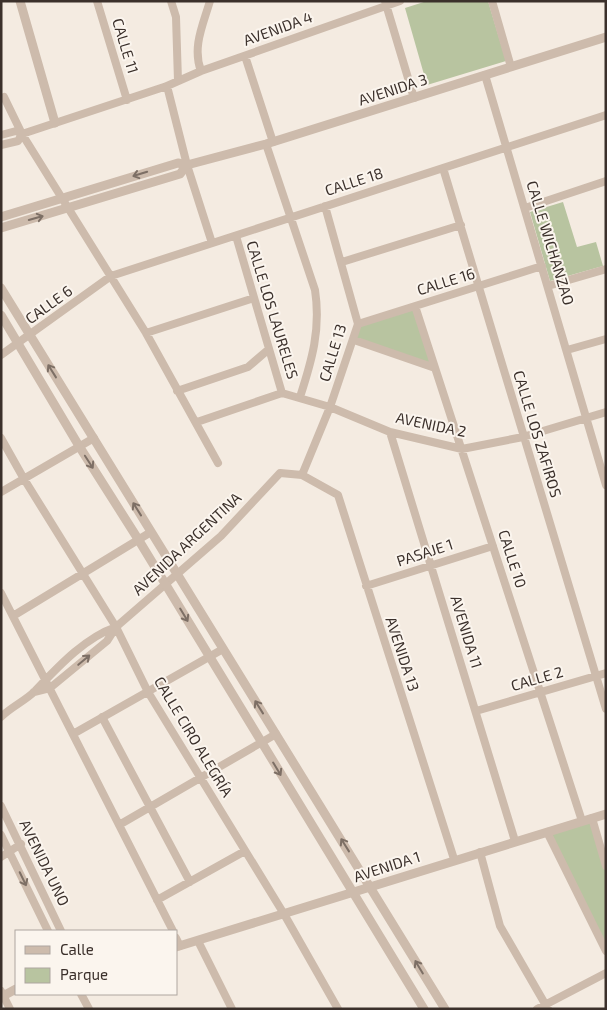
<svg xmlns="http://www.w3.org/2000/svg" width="607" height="1010" font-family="'Exo 2',sans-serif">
<rect width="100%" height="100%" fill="#f4ebe1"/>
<path fill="#b8c4a0" d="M427,1H488L506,61L427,85L405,8Z
M563,202L577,247L596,242L603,266L550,281L530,212Z
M415,306L435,368L354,340L358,324Z
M592,818L606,866V951L548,835Z"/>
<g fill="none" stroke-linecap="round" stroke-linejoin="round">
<path stroke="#cdbbac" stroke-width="8" d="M97,1L127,100
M171,1L176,17L178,81
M385,1L414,98
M492,1L511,67
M245,56L273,142
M201,71C192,47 203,25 210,1
M485,75L606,485
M167,86L187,165L212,243
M4,97L22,134L146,333L218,463
M1,135L16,131L22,134L167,86L201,71L400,1
M266,144L315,290C321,329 312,360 300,397
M1,145L18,141L22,134
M443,168L606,709
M525,208L606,181
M236,236L282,393
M342,262L461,225
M548,286L606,269
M415,306L582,821
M358,324L542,266
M146,333L254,298
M354,340L435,368
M567,350L606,339
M1,355L111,276L606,115
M177,391L248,367L269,349
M282,393L330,407L390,432L462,449L523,437L606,412
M197,422L282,393
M390,432L515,841
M1,438L24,479L116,627L148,692L284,914L338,1009
M302,475L330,407L358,324L325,206
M1,492L94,438
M366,586L493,546
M1,593L173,931
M13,616L151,532
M34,692L50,688L107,641L116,627L221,536L280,473L302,475L338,495L454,859
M476,711L606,673
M1,717C11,707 25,701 35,691C57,668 84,638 116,627
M102,717L190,882
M73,734L223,649
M1,806L61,931
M592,818L606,866
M119,825L276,734
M547,832L606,951
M1,835L48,931
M480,852L500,926L548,1009
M1,857L21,844
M157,900L245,851
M176,938L180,946
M198,941L232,1009
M1,991L10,1009
M81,994L89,1009
M537,1009L606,973"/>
<path stroke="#cdbbac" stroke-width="9" d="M20,1L55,123
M1,217L178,163L187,165L266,144L606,37
M1,228L180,174L187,165
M1,288L445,1009
M1,315L79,446L138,539L424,1009
M176,947L606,814
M1,997L16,989"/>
</g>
<defs><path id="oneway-shaft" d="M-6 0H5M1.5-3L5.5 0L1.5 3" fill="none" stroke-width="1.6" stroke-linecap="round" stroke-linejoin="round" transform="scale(1.25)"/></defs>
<g stroke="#7d6f65">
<use href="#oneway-shaft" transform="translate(140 174) rotate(163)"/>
<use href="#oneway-shaft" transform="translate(36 218) rotate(-16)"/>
<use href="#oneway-shaft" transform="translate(52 371) rotate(-122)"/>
<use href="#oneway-shaft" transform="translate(89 462) rotate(57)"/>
<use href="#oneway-shaft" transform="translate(137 509) rotate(-122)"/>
<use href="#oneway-shaft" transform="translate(184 615) rotate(59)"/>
<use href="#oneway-shaft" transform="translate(84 660) rotate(-40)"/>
<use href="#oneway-shaft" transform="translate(259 707) rotate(-122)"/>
<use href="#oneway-shaft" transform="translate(277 769) rotate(59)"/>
<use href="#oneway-shaft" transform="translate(345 845) rotate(-122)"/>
<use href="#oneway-shaft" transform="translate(23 879) rotate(64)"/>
<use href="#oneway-shaft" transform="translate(419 967) rotate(-121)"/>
</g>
<g text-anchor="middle" stroke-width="4" stroke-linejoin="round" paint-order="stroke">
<g font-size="15" fill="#3b302b" stroke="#fbf5ee">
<text transform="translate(278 29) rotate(-20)" y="5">AVENIDA 4</text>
<text transform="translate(125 46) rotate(73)" y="5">CALLE 11</text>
<text transform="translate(393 90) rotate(-18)" y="5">AVENIDA 3</text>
<text transform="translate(354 182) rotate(-18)" y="5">CALLE 18</text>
<text transform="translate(550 243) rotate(73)" y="5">CALLE WICHANZAO</text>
<text transform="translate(446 282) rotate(-17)" y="5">CALLE 16</text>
<text transform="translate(49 305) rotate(-36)" y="5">CALLE 6</text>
<text transform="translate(272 310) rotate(73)" y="5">CALLE LOS LAURELES</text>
<text transform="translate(333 353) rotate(-73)" y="5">CALLE 13</text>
<text transform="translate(431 425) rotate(12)" y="5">AVENIDA 2</text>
<text transform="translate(537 434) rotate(73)" y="5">CALLE LOS ZAFIROS</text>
<text transform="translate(187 544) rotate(-43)" y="5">AVENIDA ARGENTINA</text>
<text transform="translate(425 553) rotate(-18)" y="5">PASAJE 1</text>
<text transform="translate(512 559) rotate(72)" y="5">CALLE 10</text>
<text transform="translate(466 632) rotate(73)" y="5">AVENIDA 11</text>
<text transform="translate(402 654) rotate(72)" y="5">AVENIDA 13</text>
<text transform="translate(537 679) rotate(-16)" y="5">CALLE 2</text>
<text transform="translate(193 737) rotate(59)" y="5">CALLE CIRO ALEGRÍA</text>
<text transform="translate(44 863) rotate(64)" y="5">AVENIDA UNO</text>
<text transform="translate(387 867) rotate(-18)" y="5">AVENIDA 1</text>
</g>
</g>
<rect width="607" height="1010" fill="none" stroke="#3b302b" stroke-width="5"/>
<rect x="15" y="930" width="162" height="65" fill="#fbf5ee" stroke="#aea6a0"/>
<rect x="25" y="946" width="25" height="8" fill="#cdbbac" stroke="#aea6a0"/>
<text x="60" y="955" font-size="15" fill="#3b302b">Calle</text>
<rect x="25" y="968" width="25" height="15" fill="#b8c4a0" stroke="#aea6a0"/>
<text x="60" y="980" font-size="15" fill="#3b302b">Parque</text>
</svg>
